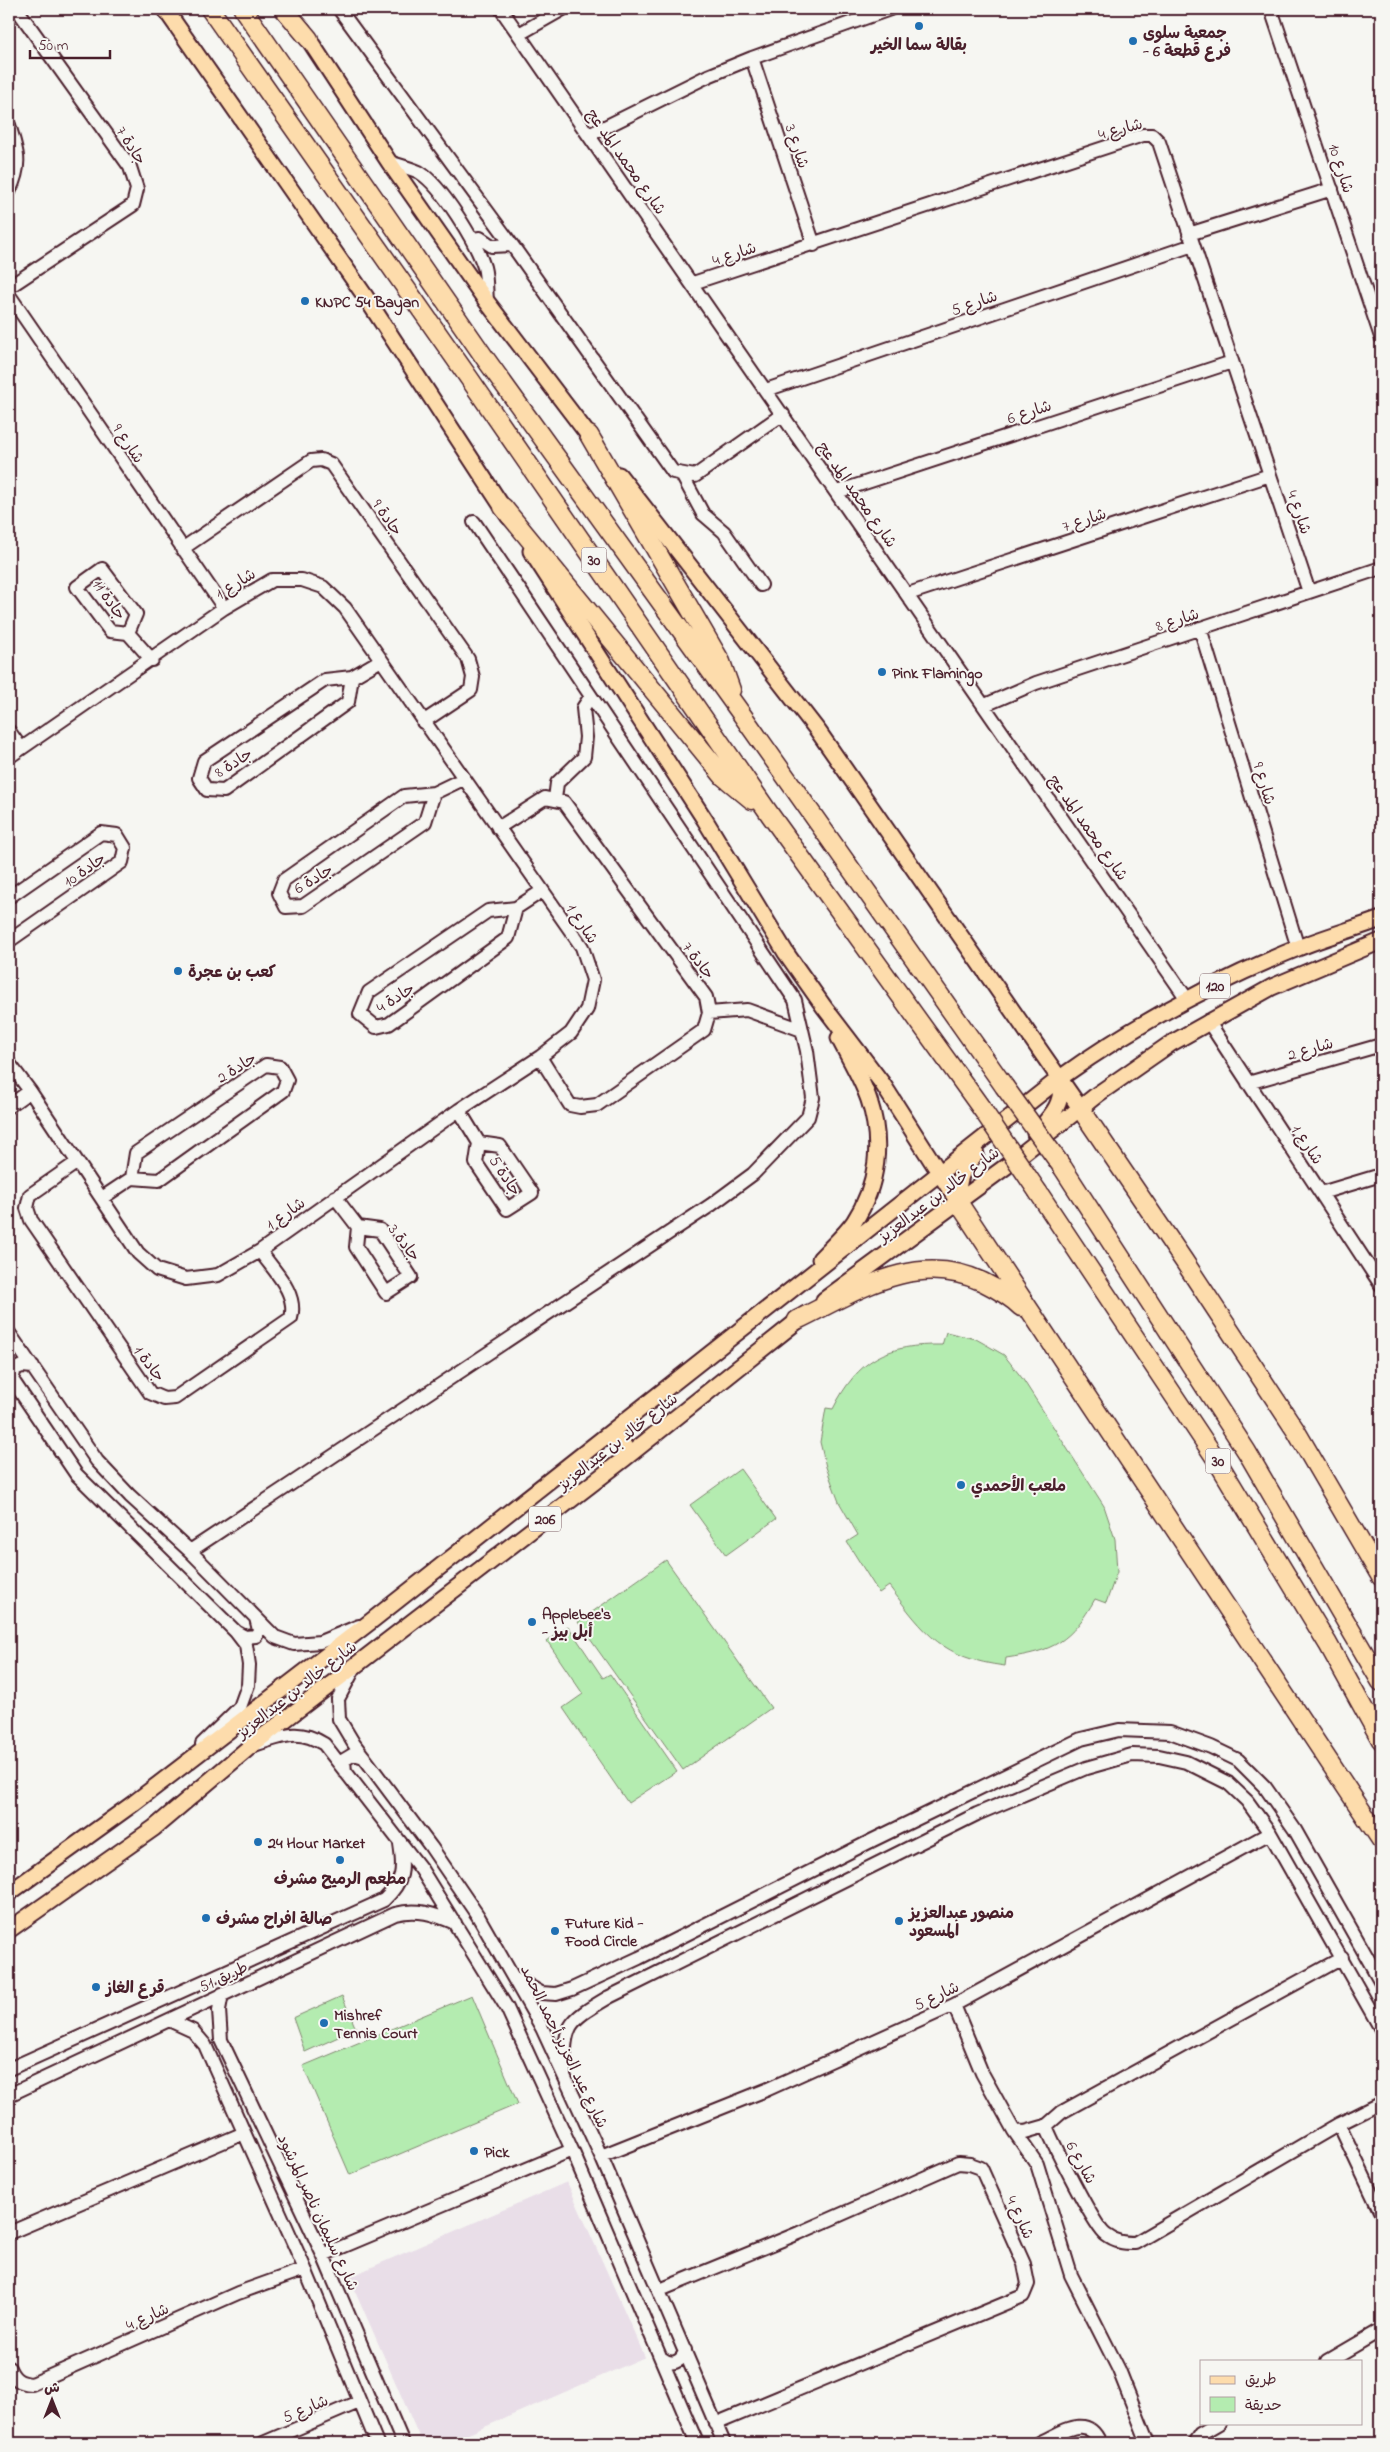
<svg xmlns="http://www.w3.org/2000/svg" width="1390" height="2452" font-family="'Indie Flower','Playpen Sans Arabic',sans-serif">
<rect width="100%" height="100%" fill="#f6f6f2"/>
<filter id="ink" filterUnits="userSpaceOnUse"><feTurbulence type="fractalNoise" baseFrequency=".02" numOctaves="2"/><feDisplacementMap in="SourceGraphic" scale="10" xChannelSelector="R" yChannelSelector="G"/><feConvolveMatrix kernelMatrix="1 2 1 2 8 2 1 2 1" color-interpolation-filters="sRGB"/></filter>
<g filter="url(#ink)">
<path fill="#e9dee8" d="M567,2182L645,2357L448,2443H422L349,2277Z"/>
<path fill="#b4ecb0" stroke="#7f866e" d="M946,1332L976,1339L1004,1355L1022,1378L1104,1506L1115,1539L1117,1572L1106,1603L1095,1599C1071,1642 1054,1651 1006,1658L1005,1666C942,1658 926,1635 889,1586L879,1593L847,1542L858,1535L839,1502L826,1467L820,1442L826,1408L833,1409C858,1359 887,1344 942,1345Z
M740,1469L776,1519L726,1555L690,1505Z
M666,1560L771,1708L683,1770L578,1622Z
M568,1626L603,1678L610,1674L677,1771L628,1803L563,1708L583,1694L547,1641Z
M472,1995L518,2104L350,2175L303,2066Z
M342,1996L356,2029L305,2052L293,2018Z"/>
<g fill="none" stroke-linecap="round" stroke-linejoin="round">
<g stroke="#4a1f2b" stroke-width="16">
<path id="minor" d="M339,9L512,245L673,472L695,476L783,414
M501,9L1187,999
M1271,9L1381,337
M519,34L563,9
M752,58L814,245
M9,125C18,153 22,165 9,192
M589,135L708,76L752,58L890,9
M389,162C399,165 410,168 419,172C442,186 476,242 484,267C487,278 486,291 487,302
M1189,234L1332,189
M473,239L480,238L492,246L512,245
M693,283L1143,135H1152L1159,142L1309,592
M9,287L133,205L137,189L130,167L17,9
M9,295L224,608
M766,390L1193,245
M682,475L703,514L724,532L761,585
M837,492L1232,362
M182,549L311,461L321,460L331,464L468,659L473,677L471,690L423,722
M908,594L1270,475
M1200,628L1298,948
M128,633L136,614L102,569L77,587L110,631L128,633L152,660
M352,677L348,702L224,791L207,790L199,778L204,761L325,680L352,677L381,660
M985,705L1036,683L1381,568
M9,731L21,748
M9,757L224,608L272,580H302L323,587L345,608L582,947L593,980L587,1009L571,1033L540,1057L459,1110L260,1251L218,1275L186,1279L157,1270L138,1253L30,1091L9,1063
M434,793L425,822L303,906L286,907L279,893L284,880L404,796L434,793L463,779
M555,799L557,783L584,757L586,737L583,708L591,696
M498,828L545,798L564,802L706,997L709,1013L704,1030L597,1105L580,1107L570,1105L540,1057
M9,897L101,833L117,835L125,848L122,862L9,941
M516,908L508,938L389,1024L376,1027L360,1014L369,992L488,911L516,908L542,891
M709,1013L747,1010L802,1030
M1208,1021L1381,1285
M1248,1083L1381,1045
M9,1106L30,1091
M459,1110L479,1143L476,1163L507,1209L532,1193L500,1146L479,1143
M76,1163L30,1195L27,1208L31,1220L150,1393L164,1399L175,1398L291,1318C298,1293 274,1271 260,1251
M1321,1193L1381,1175
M335,1197L358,1227L356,1247L386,1293L411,1277L380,1230L358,1227
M102,1198L132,1178L159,1180L283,1091L287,1080L280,1067L266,1065L136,1153L132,1178
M9,1333L97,1461L130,1496L190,1551L275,1637L294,1644L320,1642L359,1626
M9,1375L76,1474L236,1632L246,1645L249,1665L248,1685L240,1707L202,1744
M12,1380L15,1369L22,1366L33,1367
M190,1551L711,1205L753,1174L808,1117L813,1098L807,1051L795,1000L474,522
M236,1632L245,1637L256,1636L259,1630L256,1618
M355,1667L338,1699L339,1719L354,1744L431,1847L478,1916L542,2028L601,2156L724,2443
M257,1744C284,1736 298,1728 324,1744L421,1869L507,2008L572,2150L697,2443
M345,1772L344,1760L354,1754L364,1757
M1342,1958L1062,2112L1046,2126C1053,2143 1095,2228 1106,2235C1115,2242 1123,2243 1135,2243L1339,2124L1381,2103
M515,1978L541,1993L556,1994L572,1989L639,1958L873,1840L1081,1739L1119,1730L1170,1732L1211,1747L1238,1760L1265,1787L1295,1830L1381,1982
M222,1994L219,2010L221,2040L323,2255L403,2443
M954,2005L982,2073L1014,2131L1037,2164L1071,2275L1119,2370L1148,2443
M169,2020L193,2031L205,2045L305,2269L377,2443
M9,2069L384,1900C404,1881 404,1870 400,1844
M564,2075C565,2024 565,2023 609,1997L977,1814L1086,1768L1132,1755L1159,1756L1186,1762L1228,1783L1247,1801L1270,1833L1381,2029
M9,2095L395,1914C418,1908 434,1914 455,1923
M1339,2124L1381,2213
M1014,2131L1025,2132L1046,2126
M601,2156L766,2090L954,2005L1270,1833
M9,2233L244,2133
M323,2255L572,2150
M660,2290L799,2233L958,2163L970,2164L981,2168L1024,2264L1028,2284L1023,2296L715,2424
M661,2358C671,2366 682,2363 685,2350
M1328,2361L1381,2330
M9,2368C14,2379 19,2383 32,2384L238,2293L305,2269
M263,2443L359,2402
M1039,2443C1062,2433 1087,2412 1100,2443
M1194,2443L1200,2434L1219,2423"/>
</g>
<g stroke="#4a1f2b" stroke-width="19">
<path id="major" d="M165,9L365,296L509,517
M302,29L389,162L487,302L596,445
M619,475L818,731L1080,1108
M531,551L705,820L786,953L824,1007L882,1083L958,1202
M1035,1134C1050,1117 1065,1104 1060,1079
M958,1202C957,1181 961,1169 976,1154
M820,1259C831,1247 845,1235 854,1222C878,1185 883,1142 869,1100C862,1079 849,1058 839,1038
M824,1300L1008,1165L1098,1094L1170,1044L1272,987L1381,941
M604,1439C619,1434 628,1444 624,1459
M9,1893L134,1803L370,1622L1060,1078C1134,1025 1214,982 1298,948C1325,937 1354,929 1381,919
M9,1930L154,1828L252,1745L624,1459L806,1314"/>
</g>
<g stroke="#4a1f2b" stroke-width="21">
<path id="highway" d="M210,9L469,378L771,816L982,1109
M243,9L487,361L740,712L1004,1086
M284,9L309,39
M589,435L721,662L731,690
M503,507L724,777L752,800
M1080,1108L1184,1261L1296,1431L1381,1577
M1063,1168L1247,1452L1381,1682
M1038,1192L1216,1459L1328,1644L1381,1740
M958,1202L1381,1840
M797,1320C857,1291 916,1250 983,1282C997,1289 1010,1296 1021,1307"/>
</g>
<use href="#minor" stroke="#f6f6f2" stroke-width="12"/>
<use href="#major" stroke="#fddcac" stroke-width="15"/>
<use href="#highway" stroke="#fddcac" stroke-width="18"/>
<g stroke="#4a1f2b" stroke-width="21" stroke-linecap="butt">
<path id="highway-bridge" d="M1004,1086L1063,1168
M982,1109L1038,1192"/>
</g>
<use href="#highway-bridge" stroke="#fddcac" stroke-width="18"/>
</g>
</g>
<g fill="#1f6fb2" stroke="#f6f6f2" stroke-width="2">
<circle cx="919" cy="26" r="5"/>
<circle cx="1133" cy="41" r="5"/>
<circle cx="305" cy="301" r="5"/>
<circle cx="882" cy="672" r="5"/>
<circle cx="178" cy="971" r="5"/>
<circle cx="961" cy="1485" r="5"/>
<circle cx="532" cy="1622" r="5"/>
<circle cx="258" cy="1842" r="5"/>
<circle cx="340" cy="1860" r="5"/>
<circle cx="206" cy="1918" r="5"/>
<circle cx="899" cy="1921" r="5"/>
<circle cx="555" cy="1931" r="5"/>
<circle cx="96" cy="1987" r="5"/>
<circle cx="324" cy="2023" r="5"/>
<circle cx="474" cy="2151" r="5"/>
</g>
<g text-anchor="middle" stroke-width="4" stroke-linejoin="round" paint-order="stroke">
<g fill="#f6f6f2" stroke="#7e6067" stroke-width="1">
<rect x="581.5" y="547.5" width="25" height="25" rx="4"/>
<rect x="1200" y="973.5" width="30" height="25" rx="4"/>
<rect x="1205.5" y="1448.5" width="25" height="25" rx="4"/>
<rect x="529" y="1506.5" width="32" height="25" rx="4"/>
</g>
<g font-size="15" font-weight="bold" fill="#4a1f2b">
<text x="594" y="565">30</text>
<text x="1215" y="991">120</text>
<text x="1218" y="1466">30</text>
<text x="545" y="1524">206</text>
</g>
<g font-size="16" font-weight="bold" fill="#4a1f2b" stroke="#f6f6f2" text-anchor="start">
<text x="1143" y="38">جمعية سلوى<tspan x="1143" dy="18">- فرع قطعة 6</tspan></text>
<text x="919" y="50" text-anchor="middle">بقالة سما الخير</text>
<text x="315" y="307">KNPC 54 Bayan</text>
<text x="892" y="678">Pink Flamingo</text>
<text x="188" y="977">كعب بن عجرة</text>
<text x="971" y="1491">ملعب الأحمدي</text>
<text x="542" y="1619">Applebee's<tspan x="542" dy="18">- أبل بيز</tspan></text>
<text x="268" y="1848">24 Hour Market</text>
<text x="340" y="1884" text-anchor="middle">مطعم الرميح مشرف</text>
<text x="909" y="1918">منصور عبدالعزيز<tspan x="909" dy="18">المسعود</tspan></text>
<text x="216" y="1924">صالة افراح مشرف</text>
<text x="565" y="1928">Future Kid -<tspan x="565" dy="18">Food Circle</tspan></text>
<text x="106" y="1993">قرع الغاز</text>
<text x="334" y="2020">Mishref<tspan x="334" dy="18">Tennis Court</tspan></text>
<text x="484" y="2157">Pick</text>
</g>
<g font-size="16" fill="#4a1f2b" stroke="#f6f6f2">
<text transform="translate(1120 128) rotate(-15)" y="6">شارع 4</text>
<text transform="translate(132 145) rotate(58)" y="6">جادة 7</text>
<text transform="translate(798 146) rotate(72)" y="6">شارع 3</text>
<text transform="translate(627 161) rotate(55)" y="6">شارع محمد المد عج</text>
<text transform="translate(1342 168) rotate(72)" y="6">شارع 10</text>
<text transform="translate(734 253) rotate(-18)" y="6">شارع 4</text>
<text transform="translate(974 302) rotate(-19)" y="6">شارع 5</text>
<text transform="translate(1029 411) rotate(-18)" y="6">شارع 6</text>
<text transform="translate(129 443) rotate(56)" y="6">شارع 9</text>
<text transform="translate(858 494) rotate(55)" y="6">شارع محمد المد عج</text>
<text transform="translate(1300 512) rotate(71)" y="6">شارع 4</text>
<text transform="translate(388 517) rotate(55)" y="6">جادة 9</text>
<text transform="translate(1084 519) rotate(-18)" y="6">شارع 7</text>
<text transform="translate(235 583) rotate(-32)" y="6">شارع 1</text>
<text transform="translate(110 599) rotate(55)" y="6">جادة 11</text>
<text transform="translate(1177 619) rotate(-18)" y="6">شارع 8</text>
<text transform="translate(233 762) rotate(-32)" y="6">جادة 8</text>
<text transform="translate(1265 783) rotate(73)" y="6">شارع 9</text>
<text transform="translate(1089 827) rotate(55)" y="6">شارع محمد المد عج</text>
<text transform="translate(84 869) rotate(-35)" y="6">جادة 10</text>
<text transform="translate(313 878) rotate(-31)" y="6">جادة 6</text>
<text transform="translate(583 923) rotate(57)" y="6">شارع 1</text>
<text transform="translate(699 960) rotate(53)" y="6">جادة 7</text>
<text transform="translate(395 997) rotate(-32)" y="6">جادة 4</text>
<text transform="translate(1310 1048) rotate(-16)" y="6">شارع 2</text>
<text transform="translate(236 1067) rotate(-32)" y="6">جادة 2</text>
<text transform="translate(1308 1144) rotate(56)" y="6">شارع 1</text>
<text transform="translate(506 1175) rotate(57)" y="6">جادة 5</text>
<text transform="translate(938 1194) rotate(-37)" y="6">شارع خالد بن عبدالعزيز</text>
<text transform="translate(285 1213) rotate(-36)" y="6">شارع 1</text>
<text transform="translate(405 1242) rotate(53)" y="6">جادة 3</text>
<text transform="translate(150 1363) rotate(53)" y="6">جادة 1</text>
<text transform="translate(617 1441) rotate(-38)" y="6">شارع خالد بن عبدالعزيز</text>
<text transform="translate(296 1689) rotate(-38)" y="6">شارع خالد بن عبدالعزيز</text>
<text transform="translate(223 1976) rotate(-25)" y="6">طريق 51</text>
<text transform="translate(936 1995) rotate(-25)" y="6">شارع 5</text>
<text transform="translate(565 2046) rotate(64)" y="6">شارع عبد العزيز أحمد الحمد</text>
<text transform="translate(1082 2162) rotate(61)" y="6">شارع 6</text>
<text transform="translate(319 2212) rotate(65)" y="6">شارع سليمان ناصر المرشود</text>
<text transform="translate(1021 2217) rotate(66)" y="6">شارع 4</text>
<text transform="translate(147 2316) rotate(-24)" y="6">شارع 4</text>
<text transform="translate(305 2408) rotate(-23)" y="6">شارع 5</text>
</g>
</g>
<rect width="1390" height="2452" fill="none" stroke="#f6f6f2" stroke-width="30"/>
<rect x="15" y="15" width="1360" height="2422" fill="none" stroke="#4a1f2b" stroke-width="2" filter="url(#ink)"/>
<rect x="1200" y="2360" width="162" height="65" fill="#f6f6f2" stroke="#b1a0a2"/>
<rect x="1210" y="2376" width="25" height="8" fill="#fddcac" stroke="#b1a0a2"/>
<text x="1245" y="2384" font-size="15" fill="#4a1f2b">طريق</text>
<rect x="1210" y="2397" width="25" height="15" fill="#b4ecb0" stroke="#b1a0a2"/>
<text x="1245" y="2410" font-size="15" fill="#4a1f2b">حديقة</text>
<g transform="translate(52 2400)" stroke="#f6f6f2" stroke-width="4" paint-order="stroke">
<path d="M0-4L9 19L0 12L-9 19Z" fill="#4a1f2b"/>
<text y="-8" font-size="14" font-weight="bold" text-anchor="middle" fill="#4a1f2b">ش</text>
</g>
<path d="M30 50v8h80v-8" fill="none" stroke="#4a1f2b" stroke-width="2.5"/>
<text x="38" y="50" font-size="15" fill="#4a1f2b" stroke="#f6f6f2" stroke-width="4" paint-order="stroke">50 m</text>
</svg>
